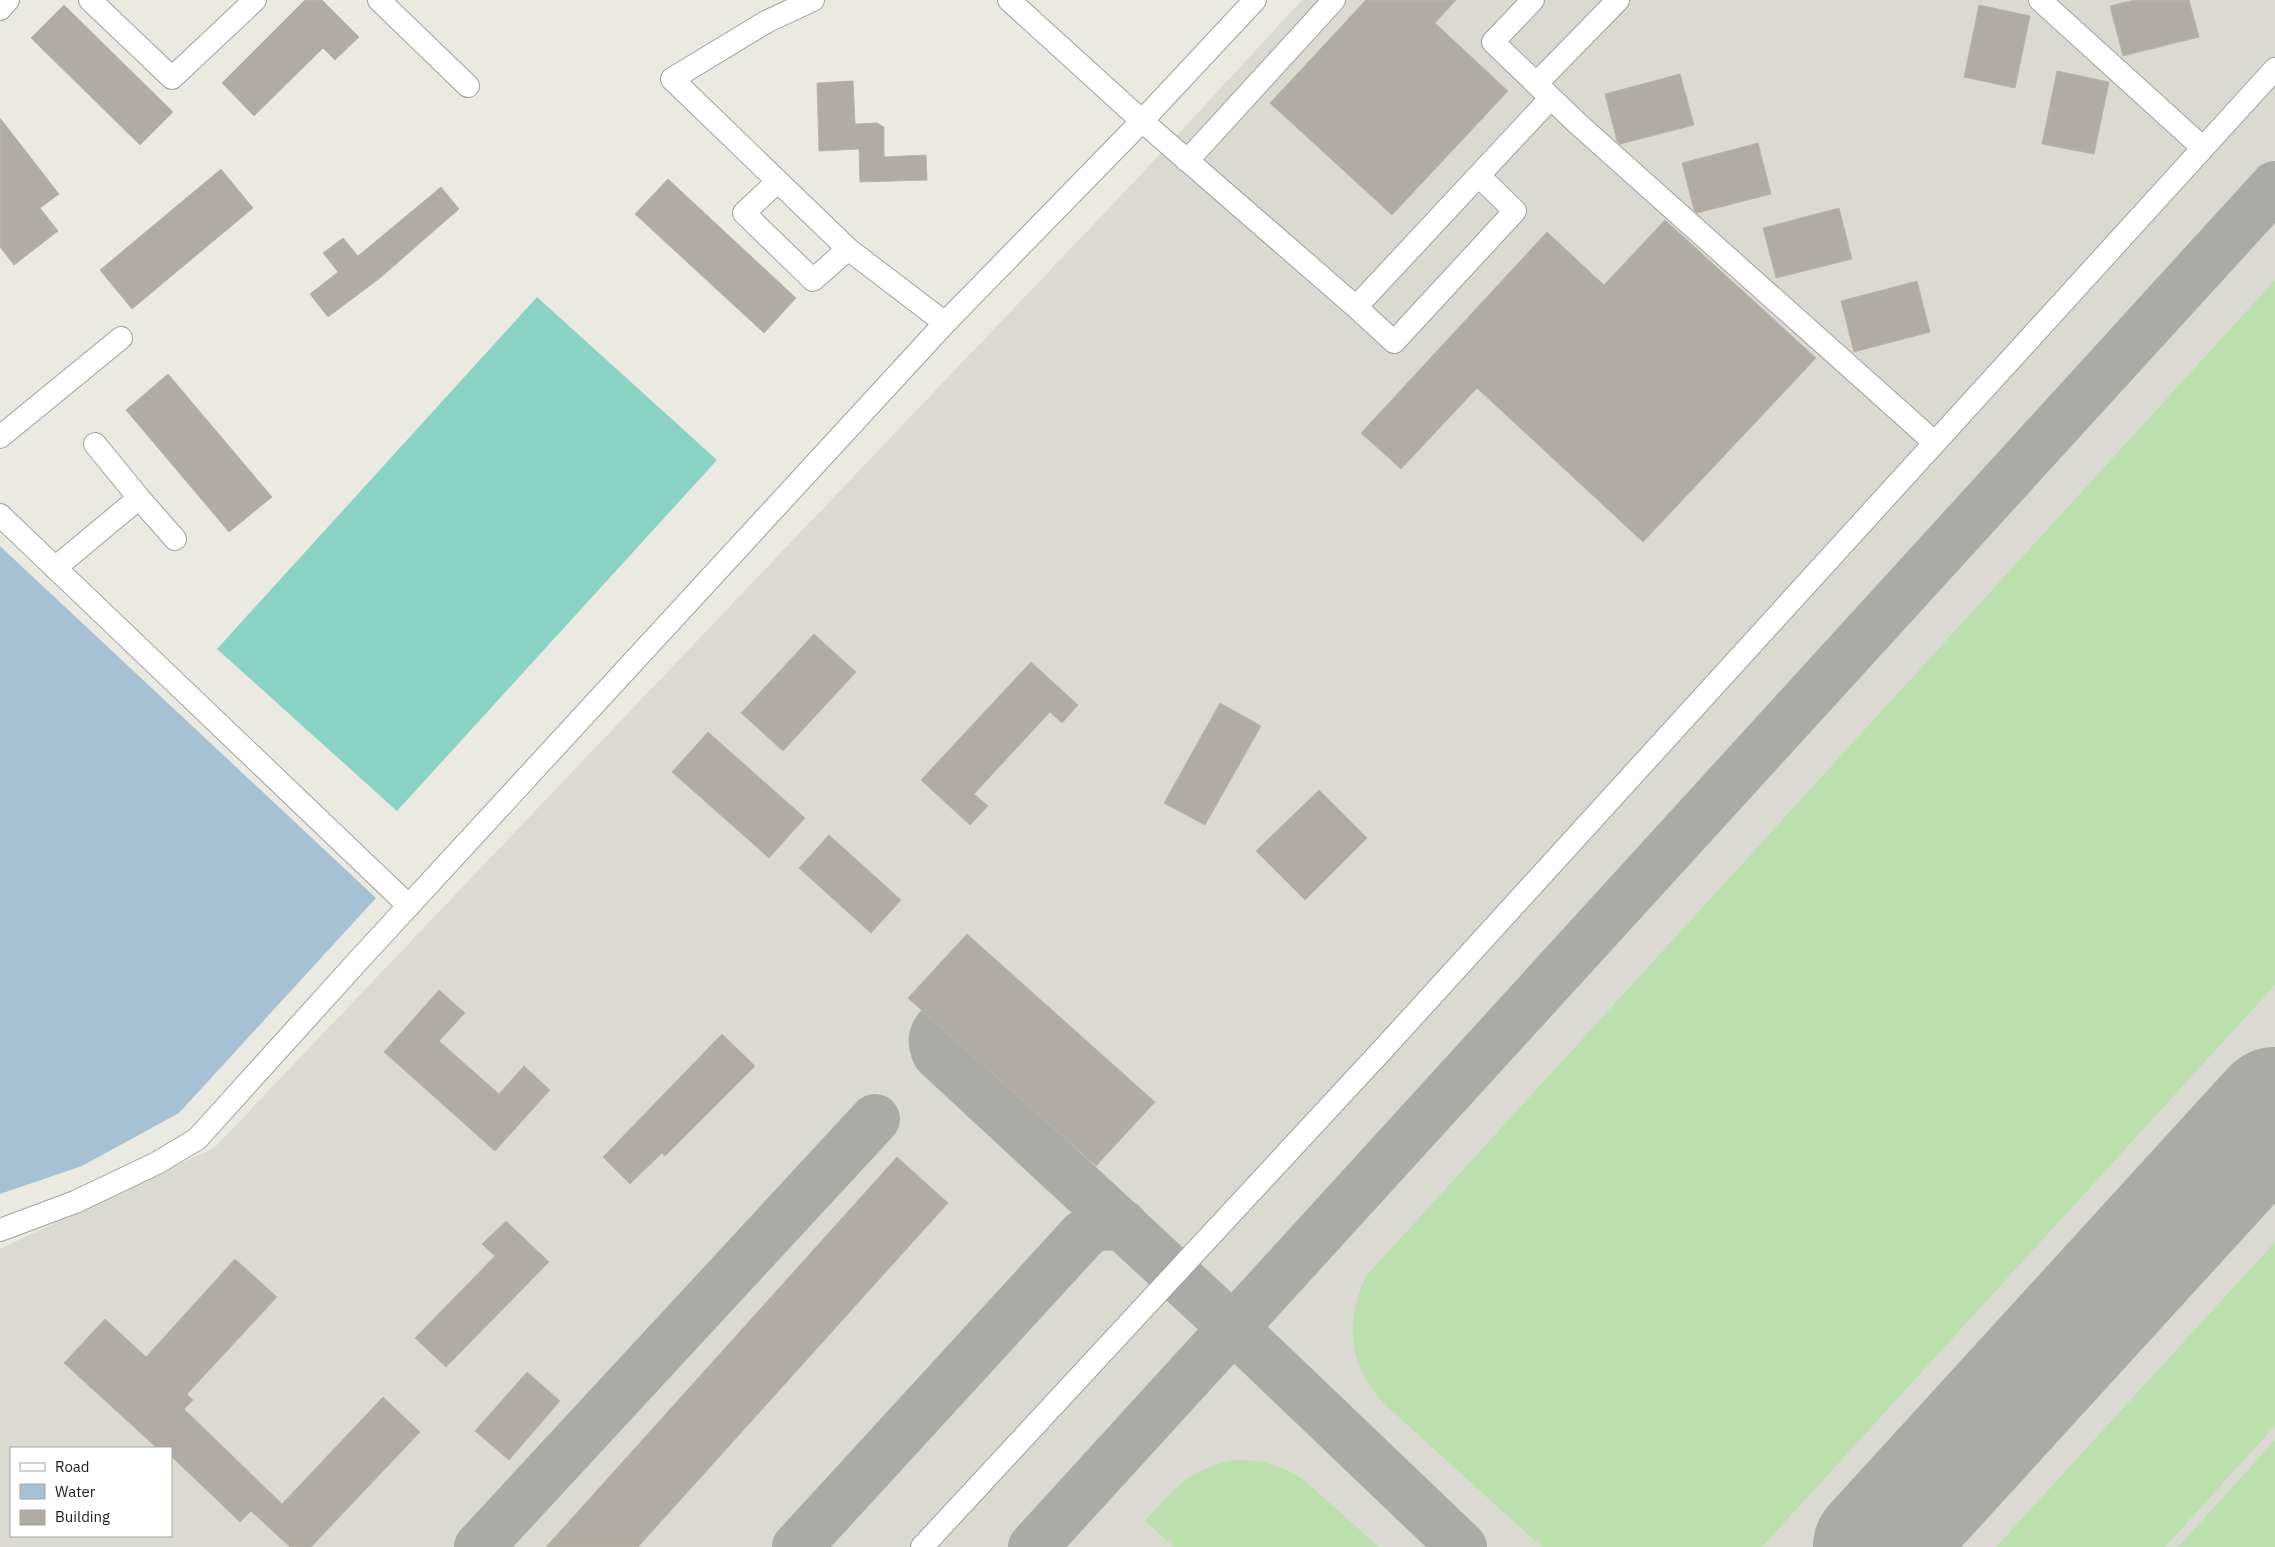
<svg xmlns="http://www.w3.org/2000/svg" width="2275" height="1547" font-family="'IBM Plex Sans',sans-serif">
<rect width="100%" height="100%" fill="#ebeae2"/>
<path fill="#dadad3" fill-rule="evenodd" d="M1302,0H2275V1547H0V1249L214,1148L1134,182ZM11,1448H171V1536H11Z"/>
<path fill="#bce0ad" d="M2275,280V985L1762,1547H1542L1382,1402C1349,1363 1344,1324 1366,1276Z
M2275,1242V1426L2165,1547H1996Z
M2275,1440V1547H2178Z
M1238,1460C1263,1460 1283,1466 1304,1480L1379,1547H1174L1145,1521C1175,1488 1192,1466 1238,1460Z"/>
<path fill="#89d2c4" d="M537,297L717,460L397,811L217,649Z"/>
<path fill="#a7c1d4" d="M0,546L376,898L179,1113L82,1166L0,1194Z"/>
<g fill="none" stroke-linecap="round" stroke-linejoin="round">
<path stroke="#aaaaa6" stroke-width="50" d="M941,1026C932,1035 932,1042 937,1054L1233,1328L1462,1547
M479,1547L875,1119
M797,1547L1083,1235L1095,1226L1123,1225
M1033,1547L2275,186"/>
<path stroke="#aaaaa6" stroke-width="126" d="M1876,1547L2275,1110"/>
</g>
<path fill="#b0aca5" stroke="#bbb4a6" d="M305,0H322L359,37L335,60L323,48L254,116L222,83Z
M1366,0H1456L1435,23L1508,91L1392,215L1270,103Z
M2134,0H2189L2199,37L2123,56L2110,6Z
M64,5L173,112L140,145L31,38Z
M1979,5L2030,16L2015,88L1964,77Z
M2057,71L2109,82L2094,154L2042,144Z
M1680,74L1694,125L1620,144L1617,141L1605,94Z
M853,81L855,124L877,123L884,127V157L926,155L927,180L860,182L859,149L819,151L817,83Z
M0,118L59,194L40,208L58,231L14,265L0,247Z
M1758,143L1771,194L1697,213L1694,210L1682,163Z
M221,169L253,208L132,309L100,270Z
M668,179L796,298L764,333L635,214Z
M441,187L459,209L380,278L328,317L310,294L338,272L323,253L343,238L358,256Z
M1839,208L1852,259L1776,278L1763,228Z
M1665,220L1816,358L1643,542L1477,388L1401,469L1361,433L1547,232L1604,285Z
M1917,281L1930,332L1854,352L1841,301Z
M168,374L272,497L229,532L126,410Z
M814,634L856,672L783,751L741,713Z
M1031,662L1078,705L1062,723L1050,712L974,794L988,806L970,825L921,780Z
M1220,703L1261,726L1205,825L1164,803Z
M708,732L805,818L769,858L672,772Z
M1319,790L1367,838L1305,900L1256,851Z
M829,835L901,900L871,933L799,868Z
M967,934L1155,1102L1096,1166L908,998Z
M439,990L465,1013L439,1041L499,1094L524,1066L550,1090L495,1151L384,1052Z
M722,1034L755,1066L665,1156L662,1153L630,1184L603,1157Z
M897,1157L948,1203L638,1547H546Z
M506,1221L549,1262L446,1367L415,1338L495,1256L482,1244Z
M235,1259L277,1297L187,1394L193,1400L184,1409L282,1504L383,1397L420,1432L311,1547H290L251,1511L240,1522L171,1456V1448H157L64,1363L105,1319L146,1357Z
M527,1372L560,1401L509,1460L475,1431Z"/>
<g fill="none" stroke-linecap="round" stroke-linejoin="round">
<g stroke="#9f9f9f" stroke-width="24">
<path id="minor" d="M90,0L172,78L255,0
M379,0L468,86
M813,0L766,22L672,79L848,249L945,323
M1009,0L1142,121L1356,307L1550,99
M1533,0L1493,42L1577,123L1934,442
M2040,0L2203,148
M0,9L8,0
M1536,84L1618,0
M1187,161L1334,0
M777,182L744,213L813,280L848,249
M1356,307L1394,342L1515,211L1479,176
M0,437L121,338
M95,444L139,498
M0,515L409,906
M55,568L139,498L175,539
M0,1230L75,1202L157,1163L197,1139L357,962L945,323L1142,121L1255,0
M922,1547L1386,1046L2275,69"/>
</g>
<use href="#minor" stroke="#fff" stroke-width="22"/>
</g>
<rect x="10" y="1447" width="162" height="90" fill="#ffffff" stroke="#a4a4a4"/>
<rect x="20" y="1463" width="25" height="8" fill="#ffffff" stroke="#a4a4a4"/>
<text x="55" y="1472" font-size="15" fill="#1b1b1b">Road</text>
<rect x="20" y="1484" width="25" height="15" fill="#a7c1d4" stroke="#a4a4a4"/>
<text x="55" y="1497" font-size="15" fill="#1b1b1b">Water</text>
<rect x="20" y="1510" width="25" height="15" fill="#b0aca5" stroke="#a4a4a4"/>
<text x="55" y="1522" font-size="15" fill="#1b1b1b">Building</text>
</svg>
